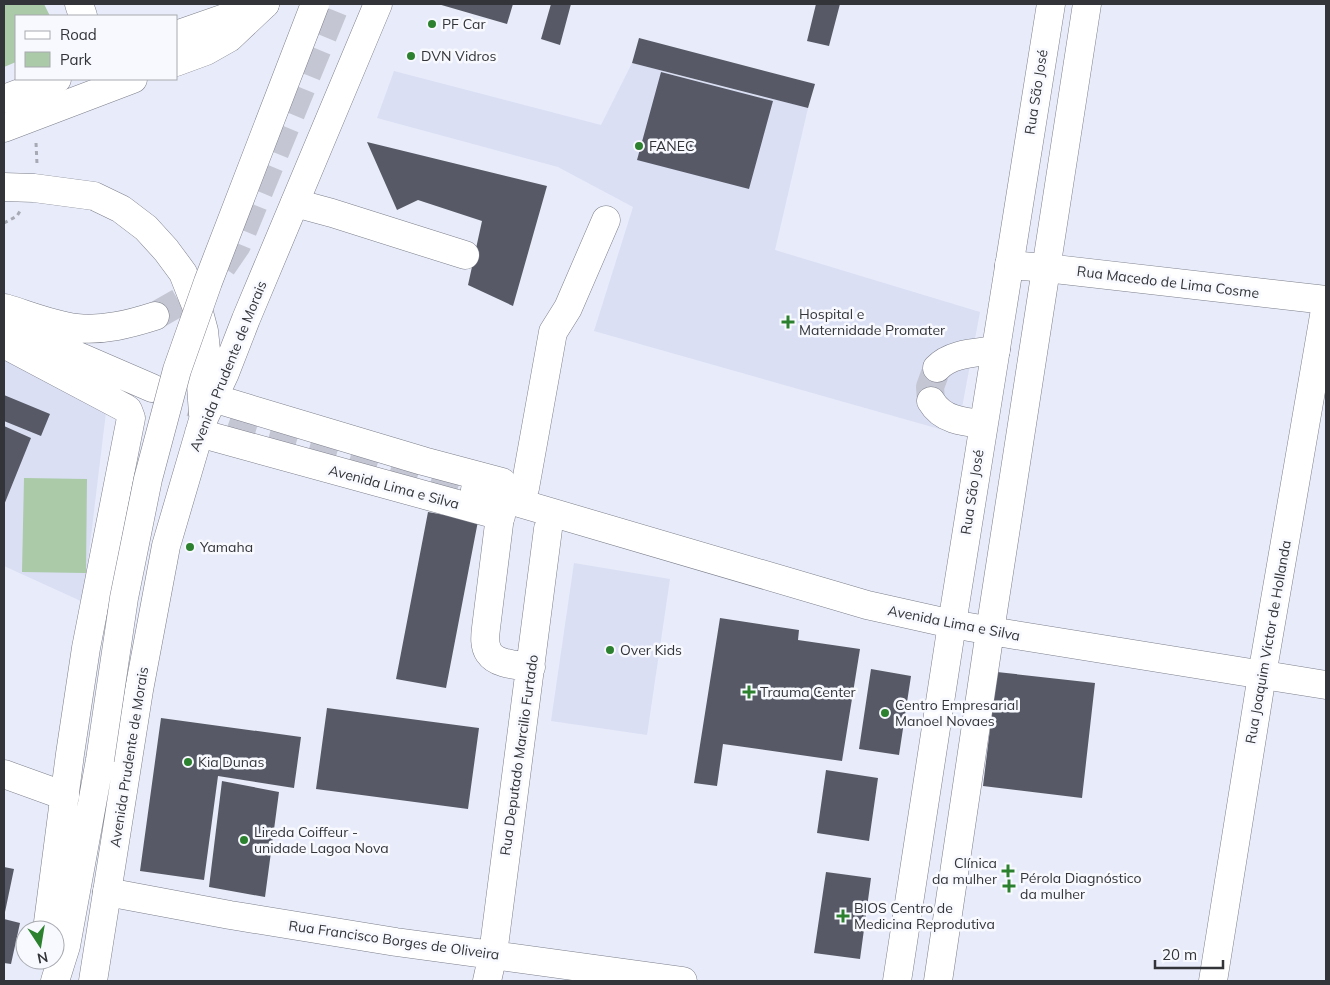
<svg xmlns="http://www.w3.org/2000/svg" width="1330" height="985" font-family="Mulish,sans-serif">
<rect width="100%" height="100%" fill="#e8ebf9"/>
<path fill="#dadff4" d="M632,63L808,108L775,250L980,312L957,434L594,331L633,207L558,167L377,118L394,71L601,125Z
M4,357L107,404L83,602L4,566Z
M574,563L670,579L647,735L551,721Z"/>
<path fill="#aacaa8" d="M4,4H44L50,16H16V62L4,67Z
M24,478L87,479L86,573L22,572Z"/>
<path fill="#575a66" d="M438,4H513L507,24Z
M551,4H571L560,45L541,39Z
M816,4H840L829,46L807,41Z
M639,38L815,84L808,108L632,63Z
M661,72L773,101L749,189L637,160Z
M367,142L547,186L513,306L468,285L482,221L418,200L397,210Z
M4,395L50,414L41,436L4,421Z
M4,426L31,438L4,505Z
M428,512L478,521L446,688L396,679Z
M720,618L799,630L798,640L860,649L842,761L723,744L717,786L694,783Z
M871,669L911,676L899,755L859,749Z
M997,672L1095,683L1082,798L983,786Z
M327,708L479,728L468,809L316,789Z
M161,718L301,737L294,788L218,776L204,880L140,871Z
M826,770L878,778L869,841L817,833Z
M222,781L279,792L265,897L209,887Z
M4,867L14,869L5,912H4Z
M826,872L871,878L860,959L814,953Z
M4,919L20,923L11,964L4,963Z"/>
<g fill="none" stroke-linecap="round" stroke-linejoin="round">
<path stroke="#c4c6d3" stroke-width="28" stroke-dasharray="28 14" stroke-linecap="butt" d="M931,401L930,387L937,368"/>
<path stroke="#c4c6d3" stroke-width="28" stroke-dasharray="28 14" stroke-linecap="butt" d="M155,316L195,293L222,267L237,245L336,4
M152,388L247,423L475,490"/>
<g stroke="#7c7f8b" stroke-width="29">
<path id="minor" d="M79,4L83,16
M176,35L265,4
M4,99L57,79
M295,203L332,213L465,255
M1009,265L1046,268L1326,300
M937,368C951,353 976,353 996,350
M931,401C942,420 963,422 983,424
M525,488L553,332L568,308L606,220
M500,516L486,628C485,636 484,646 489,653C497,665 518,665 531,667
M4,774L65,796
M107,892L230,915L396,942L683,981
M487,981L493,954L548,529
M1213,981L1262,675L1326,304"/>
</g>
<g stroke="#7c7f8b" stroke-width="29">
<path id="major" d="M176,62L206,51L229,38L265,4
M4,128L133,79
M4,187L34,188L94,196L121,209L146,228L166,250L183,273L200,316L204,331L206,350L201,385L203,414
M5,308C28,315 52,325 76,328C103,331 130,324 155,316
M4,324L152,388
M4,344L125,408L128,410L131,418L86,648L70,754L47,930
M213,398L423,461L502,482
M199,433L501,516
M475,490L867,605L952,624L1009,634L1326,685
M55,981L66,946L100,760
M93,981L139,690L166,546L203,420L225,373L246,319L378,4
M897,981L952,624L1051,4
M938,981L990,631L1087,4"/>
</g>
<path stroke="#a7aab5" stroke-width="3" stroke-dasharray="4 4" stroke-linecap="butt" d="M36,143L37,164
M4,223L17,216L20,211"/>
<use href="#minor" stroke="#fff" stroke-width="28"/>
<use href="#major" stroke="#fff" stroke-width="28"/>
<g stroke="#7c7f8b" stroke-width="29" stroke-linecap="butt">
<path id="major-bridge" d="M100,760L124,598L148,479L177,370L208,282L315,4"/>
</g>
<use href="#major-bridge" stroke="#fff" stroke-width="28"/>
</g>
<g fill="#2c812f" stroke="#f7f9ff" stroke-width="2">
<circle cx="432" cy="24" r="5"/>
<circle cx="411" cy="56" r="5"/>
<circle cx="639" cy="146" r="5"/>
<path d="M785.5 314.5h5v5h5v5h-5v5h-5v-5h-5v-5h5z"/>
<circle cx="190" cy="547" r="5"/>
<circle cx="610" cy="650" r="5"/>
<path d="M746.5 684.5h5v5h5v5h-5v5h-5v-5h-5v-5h5z"/>
<circle cx="885" cy="713" r="5"/>
<circle cx="188" cy="762" r="5"/>
<circle cx="244" cy="840" r="5"/>
<path d="M1005.5 863.5h5v5h5v5h-5v5h-5v-5h-5v-5h5z"/>
<path d="M1006.5 878.5h5v5h5v5h-5v5h-5v-5h-5v-5h5z"/>
<path d="M840.5 908.5h5v5h5v5h-5v5h-5v-5h-5v-5h5z"/>
</g>
<g text-anchor="middle" stroke-width="5" stroke-linejoin="round" paint-order="stroke">
<g font-size="14" fill="#323439" stroke="#f7f9ff" text-anchor="start">
<text x="442" y="29">PF Car</text>
<text x="421" y="61">DVN Vidros</text>
<text x="649" y="151">FANEC</text>
<text x="799" y="319">Hospital e<tspan x="799" dy="16">Maternidade Promater</tspan></text>
<text x="200" y="552">Yamaha</text>
<text x="620" y="655">Over Kids</text>
<text x="760" y="697">Trauma Center</text>
<text x="895" y="710">Centro Empresarial<tspan x="895" dy="16">Manoel Novaes</tspan></text>
<text x="198" y="767">Kia Dunas</text>
<text x="254" y="837">Lireda Coiffeur -<tspan x="254" dy="16">unidade Lagoa Nova</tspan></text>
<text x="997" y="868" text-anchor="end">Clínica<tspan x="997" dy="16">da mulher</tspan></text>
<text x="1020" y="883">Pérola Diagnóstico<tspan x="1020" dy="16">da mulher</tspan></text>
<text x="854" y="913">BIOS Centro de<tspan x="854" dy="16">Medicina Reprodutiva</tspan></text>
</g>
<g font-size="14" fill="#323439" stroke="#f7f9ff">
<text transform="translate(1036 92) rotate(-81)" y="5">Rua São José</text>
<text transform="translate(1168 282) rotate(7)" y="5">Rua Macedo de Lima Cosme</text>
<text transform="translate(228 366) rotate(-68)" y="5">Avenida Prudente de Morais</text>
<text transform="translate(394 487) rotate(15)" y="5">Avenida Lima e Silva</text>
<text transform="translate(972 492) rotate(-81)" y="5">Rua São José</text>
<text transform="translate(954 623) rotate(11)" y="5">Avenida Lima e Silva</text>
<text transform="translate(1268 642) rotate(-80)" y="5">Rua Joaquim Victor de Hollanda</text>
<text transform="translate(519 755) rotate(-82)" y="5">Rua Deputado Marcilio Furtado</text>
<text transform="translate(129 757) rotate(-81)" y="5">Avenida Prudente de Morais</text>
<text transform="translate(394 940) rotate(8)" y="5">Rua Francisco Borges de Oliveira</text>
</g>
</g>
<rect width="1330" height="985" fill="none" stroke="#323439" stroke-width="10"/>
<rect x="15" y="15" width="162" height="65" fill="#f7f9ff" stroke="#a8aab0"/>
<rect x="25" y="31" width="25" height="8" fill="#ffffff" stroke="#a8aab0"/>
<text x="60" y="40" font-size="15" fill="#323439">Road</text>
<rect x="25" y="52" width="25" height="15" fill="#aacaa8" stroke="#a8aab0"/>
<text x="60" y="65" font-size="15" fill="#323439">Park</text>
<g transform="translate(40 945) rotate(168)"><circle r="24" fill="#f7f9ff" stroke="#a8aab0"/>
<path d="M0-4L9 19L0 12L-9 19Z" fill="#2c812f"/>
<text y="-8" font-size="14" font-weight="bold" text-anchor="middle" fill="#323439">N</text>
</g>
<path d="M1155 960v8h68v-8" fill="none" stroke="#323439" stroke-width="2.5"/>
<text x="1162" y="960" font-size="15" fill="#323439" stroke="#f7f9ff" stroke-width="4" paint-order="stroke">20 m</text>
</svg>
